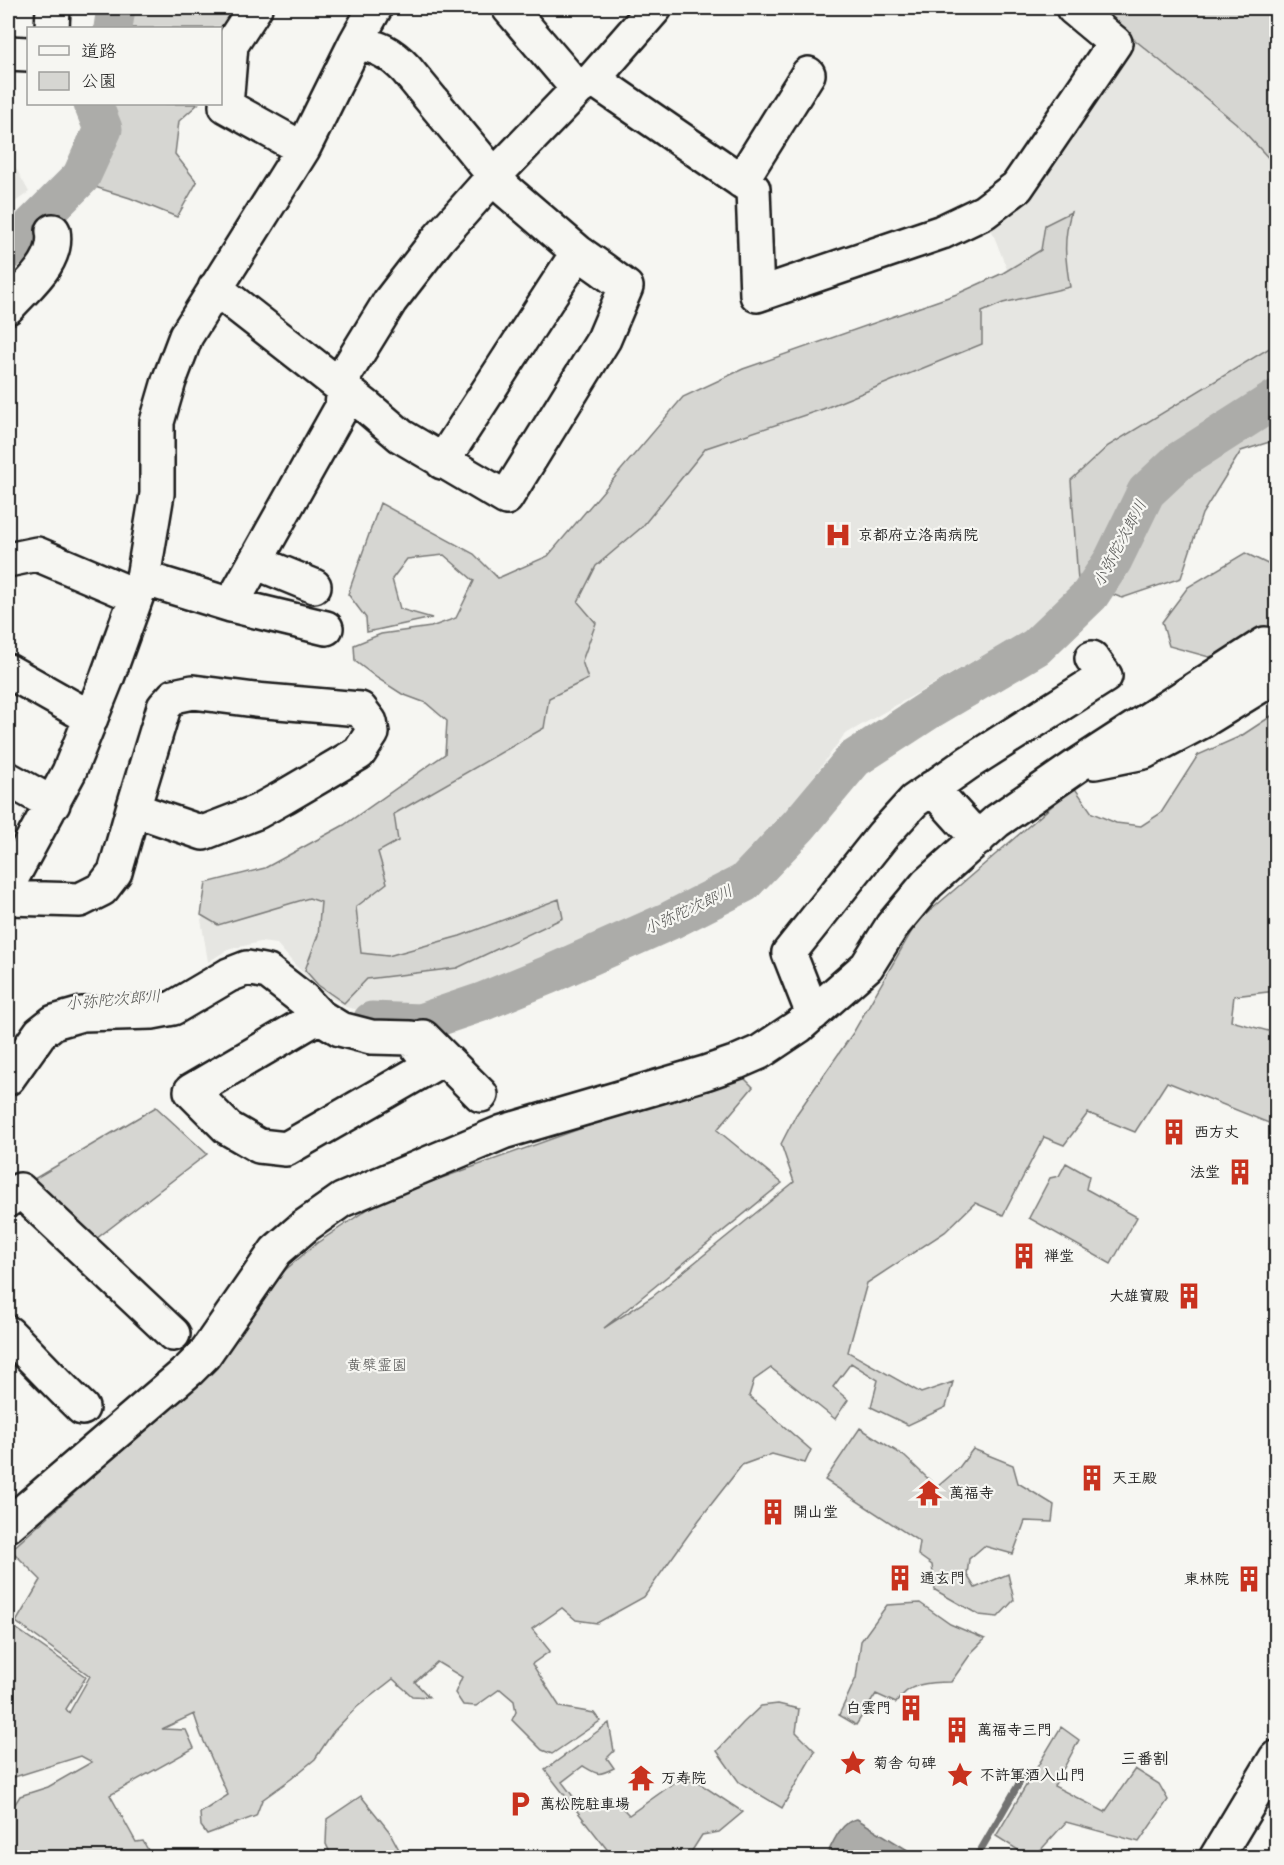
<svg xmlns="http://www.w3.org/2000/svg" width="1284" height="1865" font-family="Pangolin,'Klee One',sans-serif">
<rect width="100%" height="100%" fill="#f6f6f2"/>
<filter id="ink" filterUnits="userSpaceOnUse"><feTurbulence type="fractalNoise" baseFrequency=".0167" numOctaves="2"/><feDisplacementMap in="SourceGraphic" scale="12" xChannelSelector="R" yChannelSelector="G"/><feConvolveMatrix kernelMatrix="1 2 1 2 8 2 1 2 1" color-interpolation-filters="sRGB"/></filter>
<g filter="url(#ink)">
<path fill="#e6e6e2" d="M1139,37L1276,158V342L1237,373L1078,485L1079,586L1052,616L844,735L790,809L730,871L481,988L414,1012L377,1014L346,1007L327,995L295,965L277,944L260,942L227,950L208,962L201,919L451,761L688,398L1010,277L988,221Z
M8,154L29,192L8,207Z"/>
<path fill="#d6d6d2" stroke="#797977" stroke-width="1.5" d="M128,8H258L221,76L220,28H124Z
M1096,8H1276V166L1236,123Z
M105,104H198L179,121L175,154L197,182L177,217L130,198L95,187L115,135Z
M1071,212C1063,240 1065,259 1070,287L1003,303L982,312V344L823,409L706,448L642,527L596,566L578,602L596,623L582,661L588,679L549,698L544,728L394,814L398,841L378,852L387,883L356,907L361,953L388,956L460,936L559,899L563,918L457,968L367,979L344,1003L318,985L305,970L318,935L321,902L309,898L218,925L201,915L206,883L265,868L344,825L445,754L447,721L426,703L402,694L377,678L355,661L354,645L381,634L431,627L456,618L474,581L444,555L407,559L392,579L400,609L432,618L367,632L366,618L348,594L380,503L474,554L498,578L548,556L683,397L743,369L957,294L1003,273L1041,250L1045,225Z
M1276,344V440L1241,451L1202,514L1181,578L1122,598L1078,581L1071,480L1108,446Z
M1245,553L1276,568V627L1248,646L1209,657L1169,646L1162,622L1188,587Z
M1276,713V991L1234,996L1231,1021L1276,1033V1126L1167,1082L1135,1132L1088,1113L1064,1145L1044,1137L1003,1215L975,1203L945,1232L867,1283L848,1352L921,1393L953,1382L946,1407L908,1425L871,1407L878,1380L851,1363L833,1387L848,1400L835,1419L771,1368L754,1380L749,1396L811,1450L805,1463L772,1454L742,1465L699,1520L644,1597L597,1623L576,1620L562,1608L532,1629L550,1651L532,1664L560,1707L594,1713L600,1721L552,1754L542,1750L512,1720L516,1712L514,1701L500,1689L476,1706L463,1705L455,1693L462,1677L437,1662L415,1682L429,1697L412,1696L393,1679L357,1707L333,1732L315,1759L291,1779L262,1800L256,1816L207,1834L201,1826L200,1813L228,1795L201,1735L194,1714L162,1729L186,1730L194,1748L110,1795L136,1842L143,1841L152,1857H8V1815L20,1796L48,1787L92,1762L81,1756L8,1779V1623L86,1677L66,1709L69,1713L90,1676L16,1622L41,1580L11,1550L204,1376L277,1277L317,1243L383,1199L627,1112L736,1070L753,1087L717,1130L782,1183L604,1328L652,1297L794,1182L781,1144L796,1115L853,1033L917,922L1074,787L1092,813L1116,823L1141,826L1161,813L1198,755L1241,736Z
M156,1107L207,1154L88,1245L29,1182Z
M1066,1163L1089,1176L1086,1189L1137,1217L1111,1264L1029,1218L1050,1178L1059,1176Z
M860,1428L904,1456L937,1487L958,1469L973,1449L1013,1465L1018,1483L1054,1505L1052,1522L1025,1521L1013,1554L984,1546L969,1559L967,1575L975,1588L1008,1574L1014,1600L998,1617L979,1615L935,1590L932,1565L918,1555L920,1542L825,1480Z
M920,1603L950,1624L985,1639L972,1652L951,1682C928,1682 908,1683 896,1703L876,1694L856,1725L839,1715L856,1678L861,1641L887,1605Z
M778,1704L799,1709L796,1732L815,1751L782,1808L739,1782L717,1751L743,1723L761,1706Z
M609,1723L614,1751L607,1758L614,1768C598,1776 598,1775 583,1766L562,1782L581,1807L592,1801L614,1799L629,1815L677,1781H696L743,1812L719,1832L702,1835L688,1857H613L545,1770Z
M1061,1727L1079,1740L1054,1786L1105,1812L1135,1769L1159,1784L1168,1800L1139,1842L1066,1822L1036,1855L1039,1857H1029L996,1836Z
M361,1796L389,1831L403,1857H332L326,1844L327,1819Z"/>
<path fill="#acaca9" stroke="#727271" stroke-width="1.5" d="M857,1819L919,1857H826C832,1844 841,1821 857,1819Z"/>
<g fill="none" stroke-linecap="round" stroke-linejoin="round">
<path stroke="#727271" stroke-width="7" d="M976,1858L1024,1775"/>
<path stroke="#acaca9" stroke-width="39" d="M113,28L116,8
M8,250L81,177L103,129L93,104
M372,1021L420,1023L482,1002L548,975L671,920L744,883L799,825L854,759L929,710L1036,647L1090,595L1113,560L1146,492L1179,461L1276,399"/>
<g stroke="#1c1c1c" stroke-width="38">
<path id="minor" d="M255,8L231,45L226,106L303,149
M509,8L578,89
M52,28L53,8
M8,53L28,54
M593,79L753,189L757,295L942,232L984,212L1017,187L1115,43L1073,8
M741,181L808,74
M215,288L367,407L401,436L506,498L604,339L626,287L602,269L578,252L506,190L406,69C390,52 378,47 356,42
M8,307C26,286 59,262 53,231
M442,462L578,252
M8,560L37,554L136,596
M255,562L314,586
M143,578L231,605L326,628
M231,605L342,407L345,374L390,301L438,239L494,176L578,89L593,79L655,8
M8,671L91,718
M193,692L255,700L360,709L370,722L372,733L359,753L284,797L257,812L203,833L133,809L164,707L174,696Z
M1095,762L1144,752L1201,722L1276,676
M8,779L53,804
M932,788L978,839
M8,885L69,772L107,678L143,578L157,494V422L169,381L186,336L303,149L356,42L375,8
M8,898L80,900L102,889L115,872L133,809
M813,1014L789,953L883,835L914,801L968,763L1105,676L1092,658
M423,1037L481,1095
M8,1078L40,1033L54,1022L82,1014L152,1012L173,1008L229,975L247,968L268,972L303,999L319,1016L340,1029L371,1037L411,1038L432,1065L286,1149L259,1146L228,1128L191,1091L319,1016
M8,1200L20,1190L173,1334
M8,1333C33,1358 57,1384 82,1408
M8,1525L189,1370L204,1355L276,1251L305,1226L342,1200L503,1132L705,1073L737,1062L760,1052L799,1026L867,966L892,926L927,884L997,821L1078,765L1265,644
M1216,1858L1276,1758"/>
</g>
<use href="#minor" stroke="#f6f6f2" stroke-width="33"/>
</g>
</g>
<defs>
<g id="hospital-bare" transform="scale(2.07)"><path d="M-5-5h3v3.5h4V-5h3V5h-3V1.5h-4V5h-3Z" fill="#c8321e" stroke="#f6f6f2" stroke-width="2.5" paint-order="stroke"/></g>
<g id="building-bare" transform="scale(2.07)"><path d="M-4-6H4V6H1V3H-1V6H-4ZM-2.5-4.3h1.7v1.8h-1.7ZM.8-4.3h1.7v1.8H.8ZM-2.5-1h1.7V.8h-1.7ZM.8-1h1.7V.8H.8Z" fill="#c8321e" stroke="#f6f6f2" stroke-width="2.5" paint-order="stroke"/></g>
<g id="temple-bare" transform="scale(2.07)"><path d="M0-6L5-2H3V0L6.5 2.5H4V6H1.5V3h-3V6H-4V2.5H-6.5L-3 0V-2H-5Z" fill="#c8321e" stroke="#f6f6f2" stroke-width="2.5" paint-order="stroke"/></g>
<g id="sight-bare" transform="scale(2.07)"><path d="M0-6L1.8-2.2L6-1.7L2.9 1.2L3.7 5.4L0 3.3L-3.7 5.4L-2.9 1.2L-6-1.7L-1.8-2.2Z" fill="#c8321e" stroke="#f6f6f2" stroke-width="2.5" paint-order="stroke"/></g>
<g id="parking-bare" transform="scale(2.07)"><path d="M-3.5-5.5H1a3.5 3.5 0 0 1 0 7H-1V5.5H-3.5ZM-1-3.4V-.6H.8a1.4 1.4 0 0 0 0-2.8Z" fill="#c8321e" stroke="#f6f6f2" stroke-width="2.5" paint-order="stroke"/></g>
</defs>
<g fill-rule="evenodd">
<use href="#hospital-bare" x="838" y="535"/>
<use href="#building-bare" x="1174" y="1132"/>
<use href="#building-bare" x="1240" y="1172"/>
<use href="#building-bare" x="1024" y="1256"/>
<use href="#building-bare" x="1189" y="1296"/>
<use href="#building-bare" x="1092" y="1478"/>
<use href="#temple-bare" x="929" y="1493"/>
<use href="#building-bare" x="773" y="1512"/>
<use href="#building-bare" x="900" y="1578"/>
<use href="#building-bare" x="1249" y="1579"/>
<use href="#building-bare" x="911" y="1708"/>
<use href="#building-bare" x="957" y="1730"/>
<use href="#sight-bare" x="853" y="1763"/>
<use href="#sight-bare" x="960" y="1775"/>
<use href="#temple-bare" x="641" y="1778"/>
<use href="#parking-bare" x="520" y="1804"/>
</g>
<g text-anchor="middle" stroke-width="4.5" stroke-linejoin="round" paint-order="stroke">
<g font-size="15" font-weight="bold" fill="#1c1c1c" stroke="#f6f6f2" text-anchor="start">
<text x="858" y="540">京都府立洛南病院</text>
<text x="1194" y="1137">西方丈</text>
<text x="1220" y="1177" text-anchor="end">法堂</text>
<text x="1044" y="1261">禅堂</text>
<text x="1169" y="1301" text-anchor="end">大雄寶殿</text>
<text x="1112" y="1483">天王殿</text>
<text x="949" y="1498">萬福寺</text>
<text x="793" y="1517">開山堂</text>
<text x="920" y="1583">通玄門</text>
<text x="1229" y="1584" text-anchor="end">東林院</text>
<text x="891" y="1713" text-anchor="end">白雲門</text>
<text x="977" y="1735">萬福寺三門</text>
<text x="873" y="1768">菊舎 句碑</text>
<text x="980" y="1780">不許軍酒入山門</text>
<text x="661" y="1783">万寿院</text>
<text x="540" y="1809">萬松院駐車場</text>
</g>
<g font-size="15" fill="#545453" stroke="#f6f6f2">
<text x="377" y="1370">黄檗霊園</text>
</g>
<g font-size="16" font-style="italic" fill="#565654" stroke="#f6f6f2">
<text transform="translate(1119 543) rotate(-62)" y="6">小弥陀次郎川</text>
<text transform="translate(688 909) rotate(-25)" y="6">小弥陀次郎川</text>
<text transform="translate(113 999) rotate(-5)" y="6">小弥陀次郎川</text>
</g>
<g font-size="16" font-weight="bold" fill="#1c1c1c" stroke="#f6f6f2">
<text x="1145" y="1764">三番割</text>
</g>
</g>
<rect width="1284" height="1865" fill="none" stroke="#f6f6f2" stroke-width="30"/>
<rect x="15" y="15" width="1254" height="1835" fill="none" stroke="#1c1c1c" stroke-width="2" filter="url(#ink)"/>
<rect x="27" y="27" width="195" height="78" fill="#f6f6f2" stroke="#9f9f9c" stroke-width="1.5"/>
<rect x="39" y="46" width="30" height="9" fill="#f6f6f2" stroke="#9f9f9c" stroke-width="1.5"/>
<text x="81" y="57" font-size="18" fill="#1c1c1c">道路</text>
<rect x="39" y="72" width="30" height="18" fill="#d6d6d2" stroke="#9f9f9c" stroke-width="1.5"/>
<text x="81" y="87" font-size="18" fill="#1c1c1c">公園</text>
</svg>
